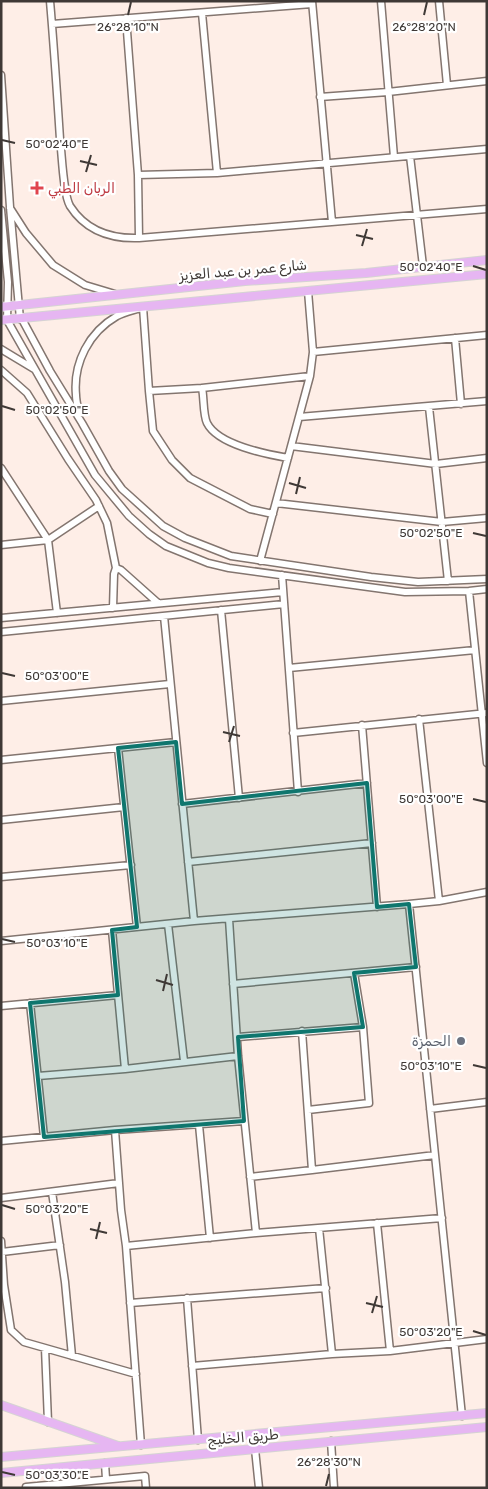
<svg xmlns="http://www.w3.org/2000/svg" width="488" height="1489" font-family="Rubik,Vazirmatn,sans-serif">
<rect width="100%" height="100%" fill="#feeee7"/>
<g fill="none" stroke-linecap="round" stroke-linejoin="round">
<g stroke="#83756f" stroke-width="9">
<path id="minor" d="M50,1C54,47 57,93 60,139C62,154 63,194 70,206C86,231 112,239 139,238L487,209
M312,1L332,222
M381,1L394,157
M439,1L447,85
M202,13L217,173
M126,18L138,175L139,238
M52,24L312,4
M1,75L10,207L20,319L23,321L50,371L82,423L109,471L122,489L163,526L185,538L231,556L371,577L418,582L487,579
M320,97L388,92L487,81
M410,156L423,266
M138,175L217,173L487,149
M10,208L26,233L53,265L85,285L115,294
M1,210L8,282L7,320L95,475L129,516L149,534L166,546L208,563L229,568L405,592L469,591L487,589
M455,338L461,404
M1,349L34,369
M313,352L487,335
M1,370L27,393L68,459L96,500L107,523L116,568L114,574L113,608
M202,388C204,397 203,415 207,423C218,445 266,454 288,458
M429,407L448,581
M79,414C78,408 76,401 76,395C73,363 89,332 117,316C125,312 135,310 143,307L149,391
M299,417L487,401
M291,446L436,464L487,458
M1,468L48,540L57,613
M276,503L442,522L487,518
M273,514L250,509L190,478L172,460L153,431L149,391L202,388L310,376
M1,545L48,540L99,506
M260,561L310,376L313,352L308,291
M116,568L121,570L158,603
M282,575L298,792
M469,591L487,763
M221,610L239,798
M164,616L194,921
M1,618L283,592
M1,632L284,604
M289,668L475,650
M1,701L170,684
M419,719L439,901
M362,725L377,907
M293,733L487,713
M118,748L137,927
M1,760L176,742
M182,804L367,783
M1,820L124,807
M188,862L372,843
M1,877L131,865
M409,904L462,1416
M229,919L238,1056L256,1233
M168,924L184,1061
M112,930L125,1069
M1,941L194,921L409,904L439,901L487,892
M233,984L416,967
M30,1003L44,1137
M1,1006L118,995
M238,1037L363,1027
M38,1076L125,1069L238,1056
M430,1109L487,1102
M308,1110L369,1103L363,1027L354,973
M199,1125L210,1238
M115,1130L121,1210L126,1246L141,1445
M1,1141L115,1130L244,1121
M312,1170L435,1155
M250,1177L312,1170L302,1031
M52,1192L65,1282L72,1356
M1,1198L119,1183
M377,1223L390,1351
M319,1228L332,1354
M1,1241L4,1285L11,1330L24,1342L136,1374
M126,1246L256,1233L442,1218
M2,1252L60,1245
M187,1298L198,1440
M130,1303L326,1288
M45,1348L48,1422
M192,1366L332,1354L390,1351L487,1339
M331,1441L334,1488
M255,1449L259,1488
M105,1463L106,1479
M26,1488V1487L145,1476L146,1488"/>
</g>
<g stroke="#d5d3d3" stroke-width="10">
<path id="major" d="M1,307L245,281L366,273L487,260
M1,320L487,274
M1,1405L118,1446
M1,1457L487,1413
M1,1473L487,1427"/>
</g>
<use href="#minor" stroke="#fff" stroke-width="6"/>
<use href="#major" stroke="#e6b6f2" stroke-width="8"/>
</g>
<path fill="#0f766e" fill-opacity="0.2" stroke="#0f766e" stroke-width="4" stroke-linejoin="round" d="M176,742L182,804L367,783L377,907L409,904L416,967L354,973L363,1027L238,1037L244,1121L44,1137L30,1003L118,995L112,930L137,927L118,748Z"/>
<path fill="none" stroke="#3f3936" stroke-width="2" d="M128,15L131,2M424,15L427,2M2,140L15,143M80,161L97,165M86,172L91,155M356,235L373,239M362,246L367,229M473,266L486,270M2,406L15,410M289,483L306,488M296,494L300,477M473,533L486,536M2,673L15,676M223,732L240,736M229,742L234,726M473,799L486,802M2,939L15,942M156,980L173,985M163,991L167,974M473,1065L486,1068M2,1205L15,1209M90,1229L107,1233M96,1239L100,1222M366,1303L383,1307M372,1313L377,1296M473,1331L486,1335M2,1472L15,1475M326,1486L329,1474"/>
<path fill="#e0444e" stroke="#fff" stroke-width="2" d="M34.5 180.5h5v5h5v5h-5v5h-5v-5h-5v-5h5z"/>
<circle fill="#6b7280" stroke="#fff" stroke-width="2" cx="461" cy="1041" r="5"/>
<g text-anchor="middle" stroke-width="4.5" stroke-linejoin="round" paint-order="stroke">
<g font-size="14" fill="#be3a42" stroke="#fff" text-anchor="start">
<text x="48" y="193">الربان الطبي</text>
</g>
<g font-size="14" fill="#3f3936" stroke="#fff">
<text transform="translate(243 270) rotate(-5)" y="5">شارع عمر بن عبد العزيز</text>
<text transform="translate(243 1437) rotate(-5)" y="5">طريق الخليج</text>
</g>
<g font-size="14" fill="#5b616d" stroke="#fff" text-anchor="end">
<text x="451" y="1046">الحمزة</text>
</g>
</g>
<g font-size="12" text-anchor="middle" fill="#3f3936" stroke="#fff" stroke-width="4.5" stroke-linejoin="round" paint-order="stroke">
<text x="128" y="31">26°28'10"N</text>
<text x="424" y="31">26°28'20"N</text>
<text x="57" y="148">50°02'40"E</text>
<text x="431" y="271">50°02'40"E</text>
<text x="57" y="414">50°02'50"E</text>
<text x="431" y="537">50°02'50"E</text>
<text x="57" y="680">50°03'00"E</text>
<text x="431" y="803">50°03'00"E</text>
<text x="57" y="947">50°03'10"E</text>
<text x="431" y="1070">50°03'10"E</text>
<text x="57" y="1213">50°03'20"E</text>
<text x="431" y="1336">50°03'20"E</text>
<text x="329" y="1466">26°28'30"N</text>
<text x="57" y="1479">50°03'30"E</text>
</g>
<rect width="488" height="1489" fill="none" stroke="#3f3936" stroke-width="5"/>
</svg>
